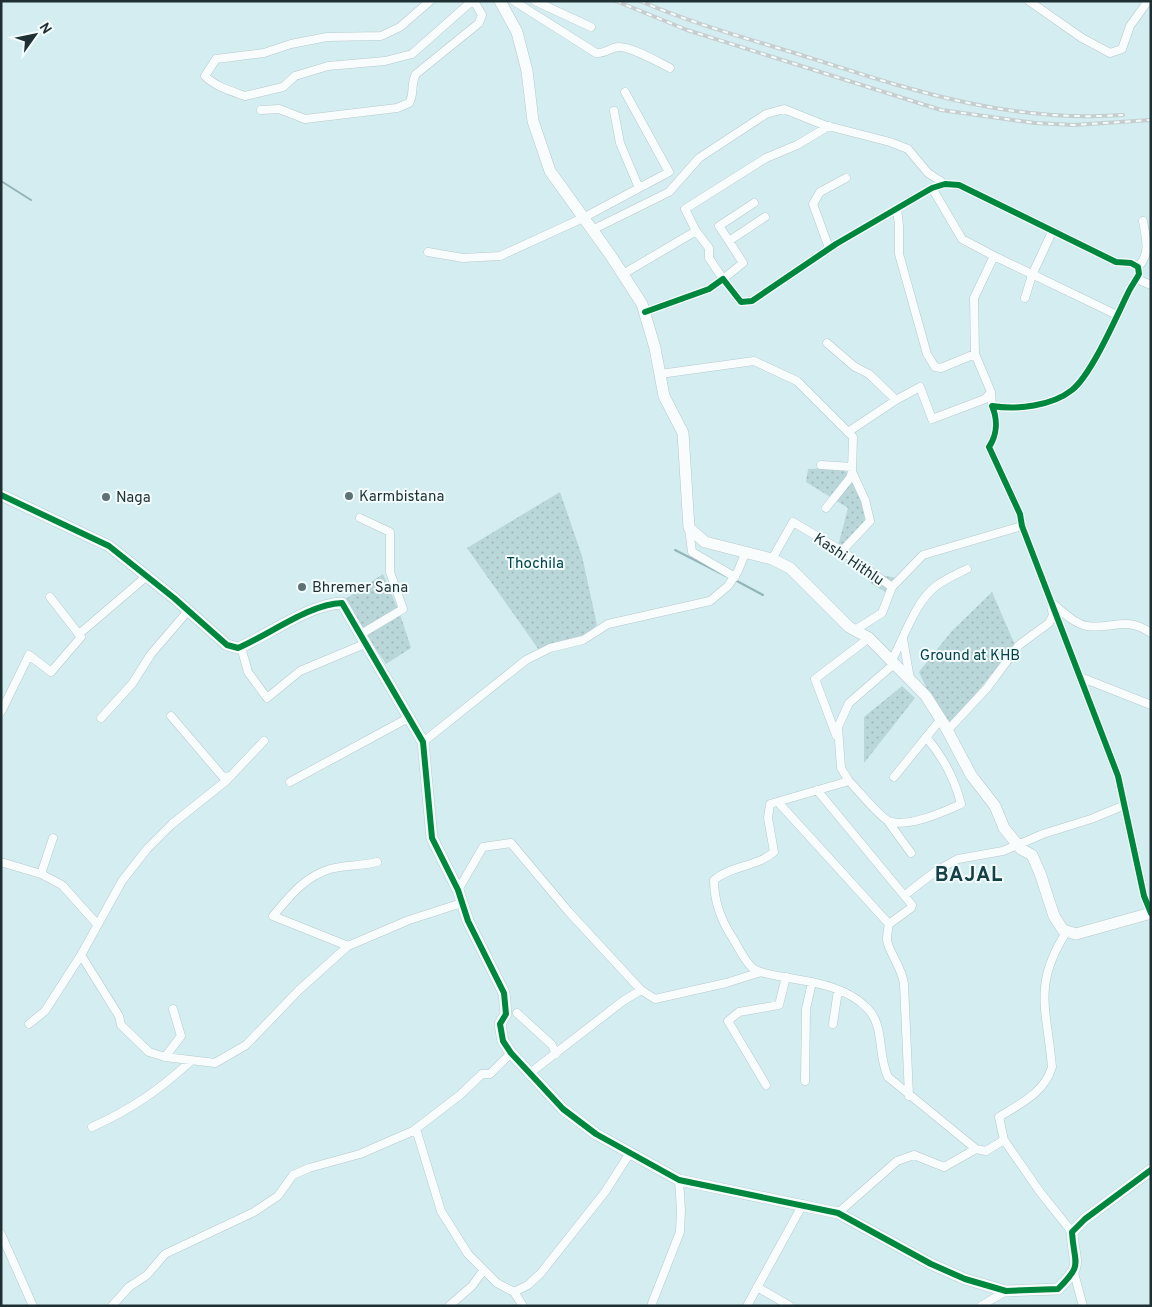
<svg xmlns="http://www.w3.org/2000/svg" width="1152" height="1307" font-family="Overpass,sans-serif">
<defs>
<pattern id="park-dots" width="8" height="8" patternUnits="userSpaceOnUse" patternTransform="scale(1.25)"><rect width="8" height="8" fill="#b9d6d9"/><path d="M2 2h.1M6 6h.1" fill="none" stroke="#9fb8bb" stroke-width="1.8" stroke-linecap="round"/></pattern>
</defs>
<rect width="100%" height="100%" fill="#d4edf0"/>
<path fill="url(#park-dots)" d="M832,468L845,471L850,475L868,517L842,550L838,546L848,508L806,482L808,469Z
M560,492L582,556L597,625L587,634L539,650L467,548Z
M383,574L400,614L411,648L386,664L344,600Z
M880,575L897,578L887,593L869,582Z
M992,592L1015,645L951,724L927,689L919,672L951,632Z
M902,686L915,698L864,763V717Z"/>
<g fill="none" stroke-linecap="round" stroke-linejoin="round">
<path stroke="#92b4b8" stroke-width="2" d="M1,181L31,200
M675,550L726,576
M735,580L763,595"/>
<g stroke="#b6cacc" stroke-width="9">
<path id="street" d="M430,1L400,27L381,36L327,37L291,44L264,53L216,59L205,76C216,87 231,91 245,96L283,87L295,76L328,66L385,61L412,54L472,1
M514,1L596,53C606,54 610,47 619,47C632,47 658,62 670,68
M535,1L591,27
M1029,1L1082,38L1110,53L1122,49L1130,26L1148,1
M261,110L279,109L305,119L397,108L409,103C415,94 410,84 416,74L479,23L482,15L474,1
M614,111L620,143L639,188
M932,188L962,239L994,256L974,298L975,354L991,392
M897,209L899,226V254L927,354L935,367L941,368L975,354
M592,230L669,192L699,158L766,114L784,109L824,125L890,142L908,149L928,173L945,184
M696,231L709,248V258L723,279L743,263L729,241L765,217
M729,241L719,226L754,203
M829,248L813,204L820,192L846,178
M428,252L463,258L500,256L583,218L669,172L625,92
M994,256L1117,315
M1138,267C1151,254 1146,238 1143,221
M623,274L696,231L685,209L766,158L797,145L829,126
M1137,279L1151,285
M1025,298L1032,275L1052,232
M645,312L709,289L723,279L741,302L752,301L836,244L932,188L945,184L959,185L1116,262L1131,263L1138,267L1139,274C1136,280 1132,285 1129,291C1117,315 1092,374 1072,390C1052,406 1017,410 992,406C998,420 997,435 989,447L1020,514L1022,526L1118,776L1144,896L1151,913
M827,343L855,367L869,374L896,400
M660,374L754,361L797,381L853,437L852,472L865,500L870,521L842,551
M848,432L896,400L920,387L932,419L985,399L991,392L992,406
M821,465L852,467
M826,508L850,478L852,472
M360,518L390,532V572L403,609L361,634
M689,528L692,552L735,577
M772,559L793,522L842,551L892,587L923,555L1022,526
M1051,602C1061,610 1074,624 1087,626C1112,630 1125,615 1151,633
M855,630L882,613L892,587
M79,634L147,576
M903,639L910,679
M241,647L248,672L267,698L300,671L367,643
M891,662C904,638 915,602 936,586C945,579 957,574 967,569
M894,664L849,703L838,727L841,768L849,781L770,804L768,818L774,852C757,867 732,865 714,880C714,900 721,920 732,937C738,946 745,963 754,969C762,974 774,975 783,977C812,982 847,986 868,1009C885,1027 877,1054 888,1077L976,1149L986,1151L1004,1140L1040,1192L1072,1232
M1080,677L1151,705
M1,712L29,655L51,672L81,637L50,597
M171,716L223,777L231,776
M101,718L132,684L151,654L188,611
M947,731L987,688L1019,645L1049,623L1053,615L1052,610
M836,735L815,679L869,638
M423,742L526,660L550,648L583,640L608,624L710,601L728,586L738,571L746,551
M894,777L941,719
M849,781C858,790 877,814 887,820C905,830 945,811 961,804C955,779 943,757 926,737
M290,782L410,717
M817,790L912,905L911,908L889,924C888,929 887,934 887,940C888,951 902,967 904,984L909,1096
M778,802L889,924
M887,820L911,853
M1,862L41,874L62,885L97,924
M41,874L53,838
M458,890L483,847L511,843L568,911L641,990
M905,895L936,871L958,859L1003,851L1043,834L1091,819L1125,805
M348,946L273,916C290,896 304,877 330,869C344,865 361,866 377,862
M81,955L119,1016L121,1025L149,1052L165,1057L215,1063L246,1045L299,990L348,946L409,920L462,903
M517,1013L552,1045L556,1054
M29,1024L45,1011L81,955L122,881L147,849L172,824L226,781L264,741
M833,1024L838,990
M165,1057L181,1036L173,1009
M530,1073L623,1001L641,990L655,999L726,983L761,972
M805,1081L806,1009L812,982
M766,1085L728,1021L739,1012L779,1005L786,977
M92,1127C132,1109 159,1090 191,1061
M416,1129L441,1211L468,1254L497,1283L514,1292L523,1306
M1004,1140L999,1117C1020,1104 1045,1092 1052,1067C1047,1009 1032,985 1067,931
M838,1213L897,1161L914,1155L944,1167L976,1149
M1,1234L33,1306
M1074,1273L1083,1306
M757,1287L790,1306
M514,1292L528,1285L540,1274L605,1192L630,1153
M112,1306L129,1287L147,1275L165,1254L254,1212L278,1196L293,1175L309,1168L360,1154L413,1131L460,1095L482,1074H490L511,1053
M449,1306L472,1286L483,1271
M651,1306L680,1232L681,1210L679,1180
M747,1306L803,1204
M981,1306L1006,1291"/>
</g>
<g stroke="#b6cacc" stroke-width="12">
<path id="secondary" d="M500,1L517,32L527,71L533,121L550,171L611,256L642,304L655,348L664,396L683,433L689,528L705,542L772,559L790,568L849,627L869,638L926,696L945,726L971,775L995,806L1004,828L1021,849L1032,855L1040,873L1054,916L1063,930L1076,934L1151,913
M1,495L109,546L174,598L227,645L238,648C269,635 309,604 342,603L423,742L432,838L458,890L468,921L504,993L506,1014L500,1024L503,1041L511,1053L563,1109L596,1134L679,1180L838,1213L931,1264L965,1279L1006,1291L1058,1289C1084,1263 1074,1266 1072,1232L1085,1219L1151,1170"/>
</g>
<use href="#street" stroke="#f9fcfd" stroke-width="8"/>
<use href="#secondary" stroke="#f9fcfd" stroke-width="11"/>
<g stroke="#c7ced0" stroke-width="4">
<path id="rail" d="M616,1L687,30L941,110L1035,123L1074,125L1151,120
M640,1C691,23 745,38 798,54C908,89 1005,123 1123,115"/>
</g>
<use href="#rail" stroke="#f3fcfd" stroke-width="2" stroke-dasharray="5.5" stroke-linecap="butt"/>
<g stroke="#f3fcfd" stroke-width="9">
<path id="cycleway" d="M645,312L709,289L723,279L741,302L752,301L836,244L932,188L945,184L959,185L1116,262L1131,263L1138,267L1139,274C1136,280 1132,285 1129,291C1117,315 1092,374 1072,390C1052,406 1017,410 992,406C998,420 997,435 989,447L1020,514L1022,526L1118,776L1144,896L1151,913
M1,495L109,546L174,598L227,645L238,648C269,635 309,604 342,603L423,742L432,838L458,890L468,921L504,993L506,1014L500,1024L503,1041L511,1053L563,1109L596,1134L679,1180L838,1213L931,1264L965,1279L1006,1291L1058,1289C1084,1263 1074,1266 1072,1232L1085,1219L1151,1170"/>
</g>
<use href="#cycleway" stroke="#00873e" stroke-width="6"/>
</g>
<g fill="#5e7275" stroke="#f3fcfd" stroke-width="2">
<circle cx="349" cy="496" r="5"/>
<circle cx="106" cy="497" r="5"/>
<circle cx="302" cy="587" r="5"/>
</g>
<g text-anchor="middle" stroke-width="4" stroke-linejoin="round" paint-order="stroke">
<g font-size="15" fill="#1e3033" stroke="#f3fcfd" text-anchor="start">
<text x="359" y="501">Karmbistana</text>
<text x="116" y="502">Naga</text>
<text x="312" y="592">Bhremer Sana</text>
</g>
<g font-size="15" fill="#1e3033" stroke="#f3fcfd">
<text transform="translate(849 559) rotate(34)" y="5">Kashi Hithlu</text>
</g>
<g font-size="15" fill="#014147" stroke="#f3fcfd">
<text x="535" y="568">Thochila</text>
<text x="970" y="660">Ground at KHB</text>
</g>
<g font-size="20" font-weight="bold" letter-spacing="1" fill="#154045" stroke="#f3fcfd">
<text x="969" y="881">BAJAL</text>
</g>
</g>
<rect width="1152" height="1307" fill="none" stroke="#1e3033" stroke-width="5"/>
<g transform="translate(35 35) rotate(57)" stroke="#f3fcfd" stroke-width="4" paint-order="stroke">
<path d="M0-4L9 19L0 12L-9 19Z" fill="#1e3033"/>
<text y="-8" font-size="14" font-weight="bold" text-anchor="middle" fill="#1e3033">N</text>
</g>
</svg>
